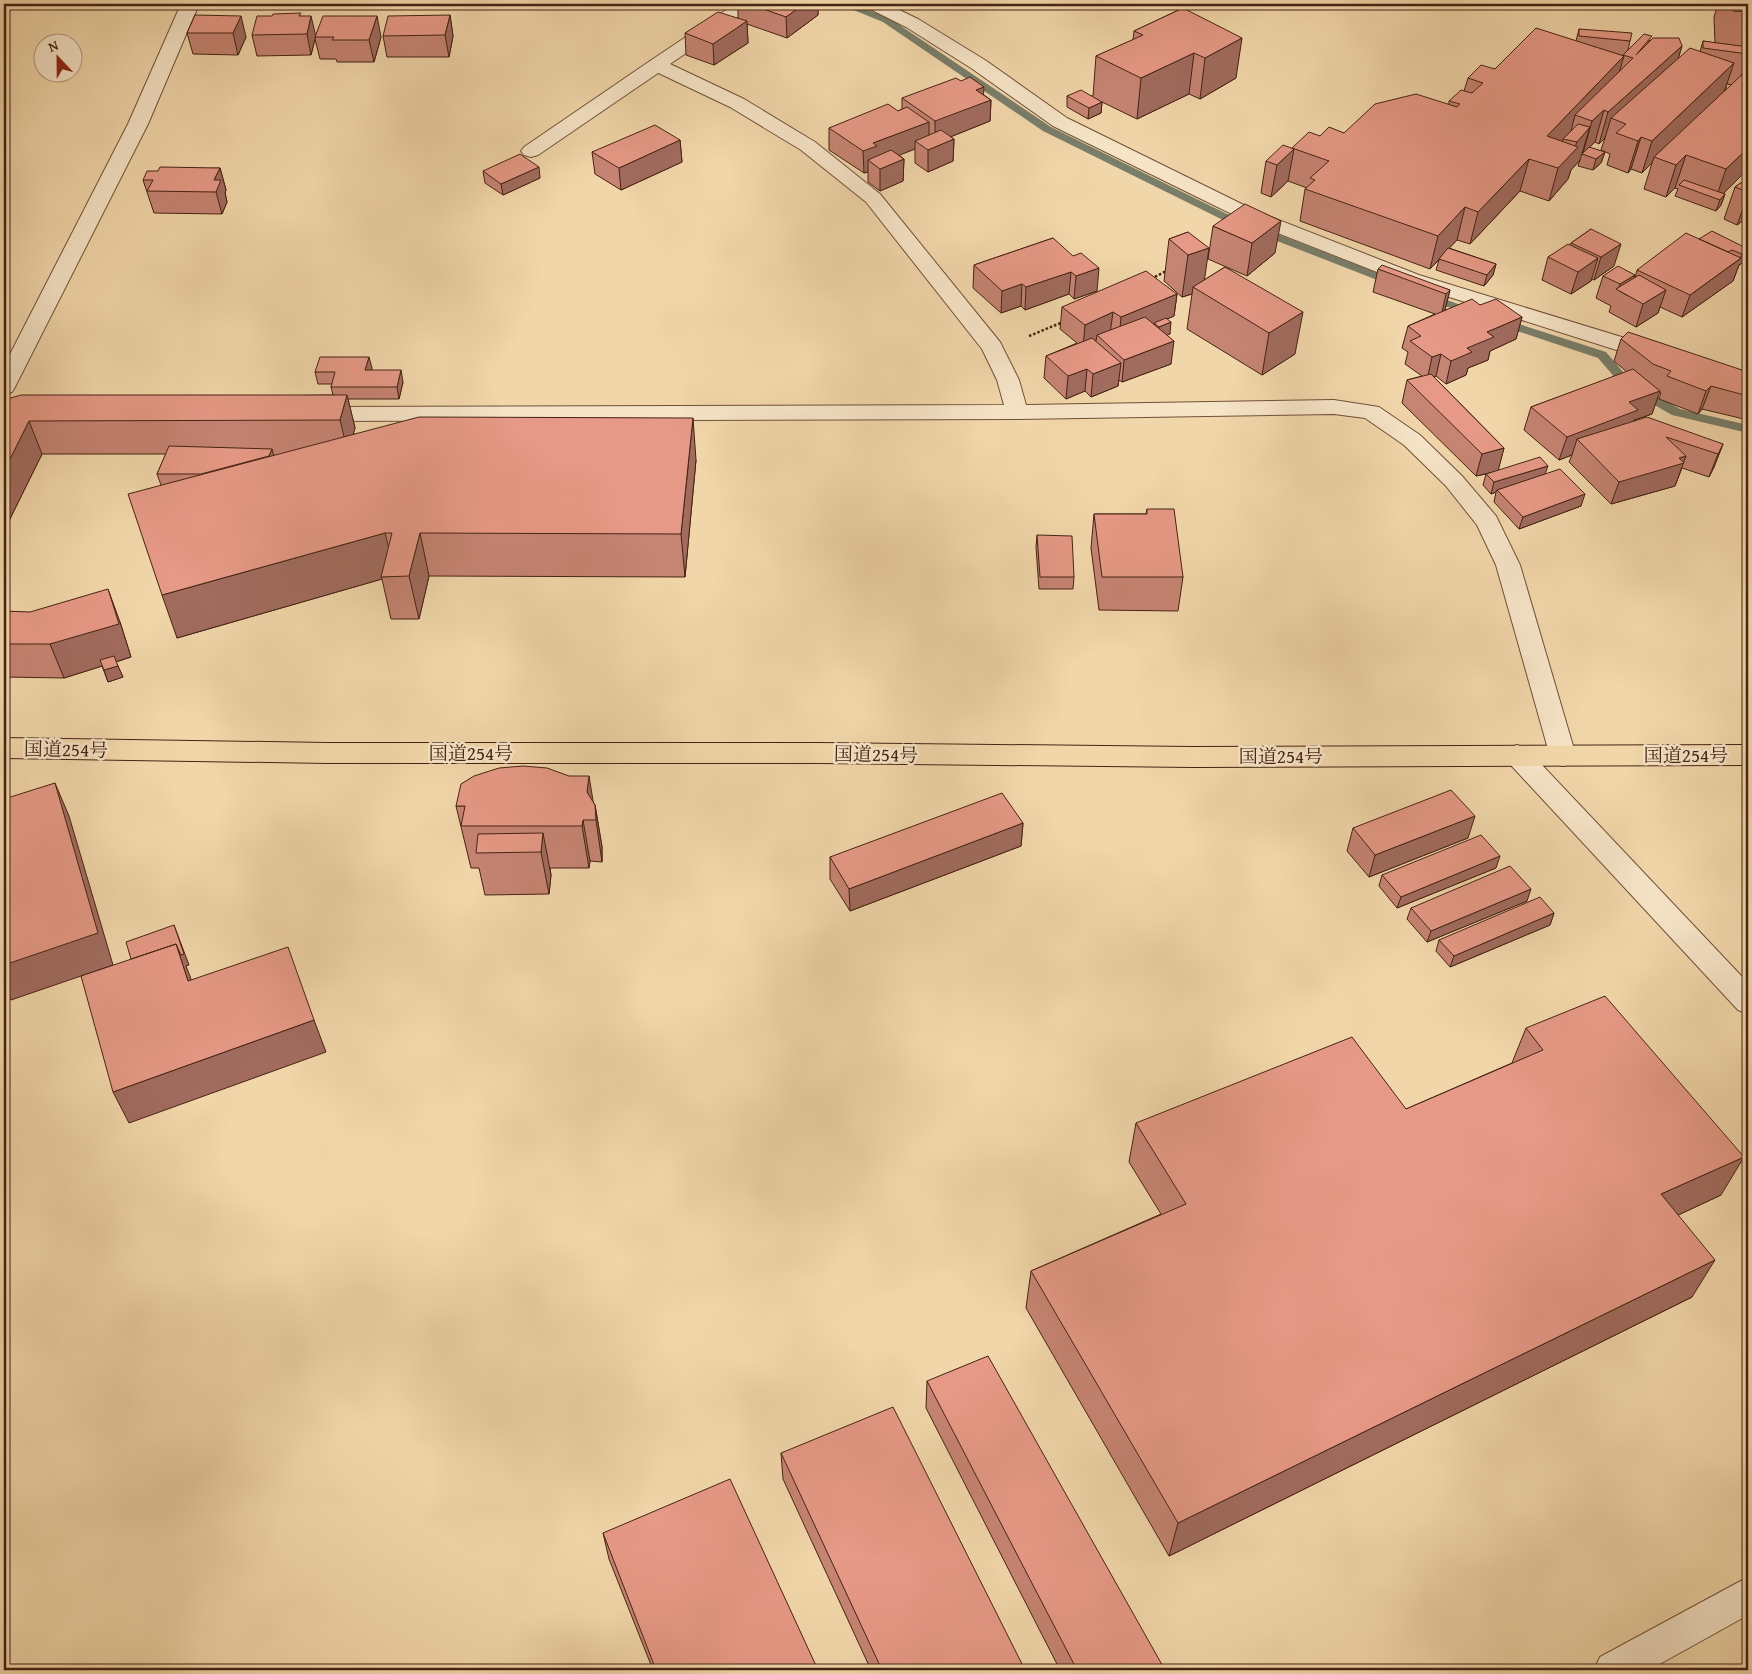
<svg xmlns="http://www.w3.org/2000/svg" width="1752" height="1674" font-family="'Gentium Book Plus','Noto Serif JP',serif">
<rect width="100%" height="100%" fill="#f1d6a9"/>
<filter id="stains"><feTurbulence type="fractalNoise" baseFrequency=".004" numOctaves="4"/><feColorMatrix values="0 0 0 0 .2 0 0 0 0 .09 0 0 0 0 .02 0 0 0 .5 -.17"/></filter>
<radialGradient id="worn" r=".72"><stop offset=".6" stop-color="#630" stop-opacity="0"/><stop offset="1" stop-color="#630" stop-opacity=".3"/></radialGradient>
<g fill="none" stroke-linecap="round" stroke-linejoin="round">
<path fill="#797e6a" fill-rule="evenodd" d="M839,4H852L889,18L1051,127L1229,215L1398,281L1400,283L1394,286L1390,285L1221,219L1043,131L883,22Z
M1427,293L1478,311L1480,313L1474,316L1470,315L1423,298L1421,296Z
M1500,318L1606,352L1631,381L1680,409L1748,425V433L1672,415L1623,387L1598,358L1496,324L1494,322Z"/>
<g stroke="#705038" stroke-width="2">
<path id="service" d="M657,59L664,61L666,65L664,69L538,155L531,157L524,155L521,151L524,147L650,61Z"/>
</g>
<g stroke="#705038" stroke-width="2">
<path id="minor" d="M181,4H199L148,124L15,387L12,392L4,394V366L128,124Z
M735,4H755L752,8L670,64L744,99L815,142L880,194L1000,342L1019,380L1026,405L1334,400L1379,407L1420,435L1462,476L1496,516L1520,565L1576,756L1572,763L1563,766L1554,763L1550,756L1496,565L1477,525L1446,486L1404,445L1365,418L1334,414L1017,419L315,421L307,419L304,414L307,409L315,407L1004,405L997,380L982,349L866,202L801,150L730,107L650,69L648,65L650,61Z
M865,4H887L918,19L985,60L1067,118L1256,211L1419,275L1664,350L1667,355L1664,360L1656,362L1648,360L1405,283L1242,219L1053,126L971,68L906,27L868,8Z
M1517,745L1526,748L1748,983V1014L1738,1010L1508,762L1504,755L1508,748Z
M1748,1577V1615L1649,1670H1594L1600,1657Z"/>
</g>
<g stroke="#452313" stroke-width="2">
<path id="trunk" d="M4,738L327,743H818L1192,747L1748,745V765L1192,767L818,763H327L4,758Z"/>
</g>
<path stroke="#452313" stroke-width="2.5" stroke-dasharray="2.5 2" stroke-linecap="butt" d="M1151,279L1168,270
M1029,336L1063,322"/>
<use href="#service" fill="#f6e4c7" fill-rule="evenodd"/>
<use href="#minor" fill="#f6e4c7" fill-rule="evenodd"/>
<use href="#trunk" fill="#f1d6a9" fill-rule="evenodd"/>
</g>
<path fill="#c68473" stroke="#452313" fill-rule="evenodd" d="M738,4H820L818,6V15L787,38L747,24L748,43L714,65L686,55L685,33L738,18Z
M1718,4H1748V68H1744L1741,76L1748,69V169L1723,194H1725L1721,205L1716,211L1675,196L1678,189L1675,188L1666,197L1644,189L1652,163L1642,173L1631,169L1628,173L1607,165L1610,154L1601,150L1605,138L1599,144L1595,142L1583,152L1582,154L1605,152L1601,163L1593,170L1578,166L1580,160L1571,170L1568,179L1549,201L1520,191L1470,244L1457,240L1449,248L1496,264L1493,275L1484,286L1436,270L1439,260L1430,269L1300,221L1305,189L1307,188L1288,181L1271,197L1261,193L1266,161L1320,136L1344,133L1449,104V101L1464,91L1468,78L1495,69L1576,41L1579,29L1630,41L1628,50L1651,40L1682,46L1678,59L1700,52L1703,41L1715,43L1714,17ZM1727,84L1732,85L1725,91Z
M1183,8L1236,78L1200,99L1189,94L1137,119L1102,102L1101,113L1088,119L1067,107V96H1093L1096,56L1133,40L1134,31Z
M195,15L246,37L238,55L193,54L187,33Z
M450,15L453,36L449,57H387L383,36Z
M301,16L316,36L381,37L374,62H337L336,59H320L315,39L311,55L257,56L252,35Z
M984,95L991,100L990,121L950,137L954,139L953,161L928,172L915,163V149L899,155L904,159L903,181L880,191L868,182V172L864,173L829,150V128L898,111L902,109V98Z
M680,140L682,162L621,190L595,174L592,152Z
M220,168L226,190L225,193L227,202L222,214L154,213L143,180L158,171Z
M483,171L540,178L503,195L485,183Z
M1748,178V217L1737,225L1724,219L1735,187Z
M1213,226L1275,253L1247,276L1208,259Z
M1591,229L1614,266L1594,280L1592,279L1591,281L1571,294L1542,280L1548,257L1570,245L1571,243Z
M1188,232L1204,280L1225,267L1295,354L1262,375L1187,329L1192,294L1182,297L1164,281L1169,239Z
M1053,238L1097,291L1074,299L1069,294L1025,310L1021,306L1001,313L973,288L974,265Z
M1699,239L1748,249V253L1745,261L1739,265L1733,281L1682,317L1660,307L1658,313L1636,327L1609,312L1611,306L1596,298L1603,276L1635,275L1633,279L1635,278L1637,270Z
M1378,269L1450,290L1445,310L1480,305L1522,317L1516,339L1490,351L1488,360L1468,368L1466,375L1446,384L1436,376L1434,377L1504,448L1498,470L1545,474L1581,506L1519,529L1494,502L1496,492L1491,494L1483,485L1486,474L1476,476L1402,403L1407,380L1422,376L1405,364L1408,352L1402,348L1408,326L1435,314L1373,292Z
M1177,294L1174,316L1167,319L1170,334L1167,335L1171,364L1122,382L1119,380L1118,386L1091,397L1085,391L1066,399L1044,378L1046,356L1077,343L1060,329L1062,307Z
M1621,339L1748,372V420L1702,409L1698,414L1659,399L1661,393L1659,392L1652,414L1634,420V421L1723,444L1714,467L1709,477L1682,468L1675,486L1611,504L1569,462L1572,455L1559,460L1524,430L1531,407L1627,372L1614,361Z
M372,368L371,370L403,382L399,399H348L355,428L353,434L696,460L685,577L429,576L419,619H391L382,579L177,638L161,485L157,474L166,454H42L4,531V400L333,395L331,387L332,384H318L315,372Z
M1147,509L1183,577L1178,611L1099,610L1091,548L1094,514H1146Z
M1037,535L1074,577L1073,589H1039L1036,547Z
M4,611L120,622L131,657L116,662L123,677L108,682L102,666L64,678L4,677Z
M593,802L595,805L602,847V862L590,861L589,868H550L551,875L549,894L485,895L479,868H471L456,806Z
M1023,823L1021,846L850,911L830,879V857Z
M1353,828L1468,838L1369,877L1347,851Z
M1496,868L1397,908L1379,886L1382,875Z
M1527,901L1427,942L1407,919L1411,908Z
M1554,913L1550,925L1450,967L1436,951L1439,940Z
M1526,1028L1721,1195L1678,1215L1692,1297L1169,1556L1026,1308L1031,1271L1161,1214L1129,1162L1136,1123L1406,1109L1512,1063Z
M927,1381L1165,1670H1060L926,1408Z
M781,1453L1025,1670H871L783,1479Z
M603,1533L818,1670H653L609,1559Z"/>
<path fill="#a16b5e" stroke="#452313" d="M804,4H820L818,6V15L787,38L786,17Z
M450,15L453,36L449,57L445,35Z
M241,16L246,37L238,55L233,33Z
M311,16L316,37H315V39L311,55L307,34Z
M377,16L381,37L374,62L369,40Z
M747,21L748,43L714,65L713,44Z
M1242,38L1236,78L1200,99L1205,58Z
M1682,46L1672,78L1611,118L1605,138L1599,144L1608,112Z
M1194,53L1189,94L1137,119L1141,78Z
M1624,56L1615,87L1575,115L1570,135L1563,139L1562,144L1547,136Z
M1734,63L1723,95L1654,157L1652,163L1642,173L1652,141Z
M984,87L983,102L991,100L990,121L935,143V121L976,90Z
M1102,102L1101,113L1088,119L1089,108Z
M1604,110L1595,142L1583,153L1592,121Z
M929,122V144L915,141V149L877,164L868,160V172L864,173L863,151L873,143Z
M1590,127L1580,160L1571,170L1568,179L1549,201L1558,168L1574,150L1577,142Z
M1641,137L1631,169L1628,173L1638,141Z
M954,139L953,161L928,172V150Z
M680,140L682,162L621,190L619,168Z
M1748,148V169L1718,199L1716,198L1726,169Z
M1294,149L1288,181L1271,197L1277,165Z
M1605,152L1601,163L1593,170L1596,159Z
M1686,155L1675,188L1666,197L1676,165Z
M904,159L903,181L880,191V169Z
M1529,159L1520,191L1470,244L1478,212Z
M539,167L540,178L503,195L501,184Z
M220,168L226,190L225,193L227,202L222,214L216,192L214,180Z
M1725,194L1721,205L1716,211L1720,200Z
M1748,195V217L1737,225Z
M1465,207L1457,240L1430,269L1438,236Z
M1281,221L1275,253L1247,276L1252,243Z
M1621,244L1614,266L1594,280L1601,257Z
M1209,248L1203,290L1193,287L1192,294L1182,297L1188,255Z
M1748,250V253L1745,261L1739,265L1733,281L1682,317L1690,295L1740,259L1742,254Z
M1598,258L1591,281L1571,294L1578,272Z
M1496,264L1493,275L1484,286L1487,275Z
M1099,268L1097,291L1074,299L1076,276Z
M1071,272L1069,294L1025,310L1026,287Z
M1635,275L1628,296L1618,290L1620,284Z
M1022,284L1021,306L1001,313L1002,291Z
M1450,290L1444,313L1441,317L1446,294Z
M1666,290L1658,313L1636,327L1643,304Z
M1177,294L1174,316L1119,340L1121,317Z
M1113,312L1110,334L1097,335L1096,341L1083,348L1085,325Z
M1303,312L1295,354L1262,375L1269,333Z
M1522,317L1516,339L1490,351L1488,360L1468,368L1466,375L1446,384L1451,361L1487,332Z
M1171,322L1170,334L1158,339L1159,327Z
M1174,341L1171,364L1122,382L1124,360Z
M1441,354L1436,376L1427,380L1432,357Z
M369,357L372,368L368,382L365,370Z
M1121,363L1118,386L1091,397L1093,374Z
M1087,369L1085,391L1066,399L1068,376Z
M401,370L403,382L399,399L397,387Z
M1711,386L1702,409L1698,414L1706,391Z
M1660,391L1652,414L1634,420L1630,433L1577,439L1572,455L1559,460L1567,437L1629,402Z
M347,395L355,428L348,453L340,420Z
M693,418L696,460L685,577L681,534Z
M29,421L42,454L4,531V471Z
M1723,444L1714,467L1709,477L1718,454Z
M1504,448L1498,471L1476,476L1482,454Z
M272,449L278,472L261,475Z
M1686,456L1675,486L1611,504L1619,482L1679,458Z
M1548,466L1544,477L1497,490L1496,492L1491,494L1494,482Z
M1585,494L1581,506L1519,529L1523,517Z
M385,533L396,576L381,577L382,579L177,638L162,595Z
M420,533L429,576L419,619L409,576Z
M108,589L120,622L131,657L64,678L50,644Z
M118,666L123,677L108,682L104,670Z
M589,776L596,819L587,792Z
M55,783L69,816L113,965L11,1000L4,987V965Z
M595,805L602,847V862L596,820Z
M1475,816L1468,838L1369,877L1375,855Z
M583,820L590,861L589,868L582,826Z
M1023,823L1021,846L850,911L849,889Z
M543,833L551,875L549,894L541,852Z
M1500,856L1496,868L1397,908L1401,897Z
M1531,889L1527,901L1427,942L1431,931Z
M1554,913L1550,925L1450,967L1454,956Z
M174,925L189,965L186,966L190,976L201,1012L188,981L176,944Z
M314,1020L326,1052L129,1123L113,1092Z
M1744,1157L1721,1195L1640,1233L1661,1194Z
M1715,1260L1692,1297L1169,1556L1178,1523Z"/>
<path fill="#e69986" stroke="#452313" d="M749,4H804L786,17Z
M1733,4H1748V12L1733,11Z
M1183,8L1242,38L1205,58L1194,53L1141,78L1096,56L1143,35L1134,31Z
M718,12L747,21L713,44L685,33Z
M301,13L299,16H311L307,34L252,35L257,16H272L273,14Z
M195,15L241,16L233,33H187Z
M450,15L445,35L383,36L388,16Z
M323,16H377L369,40H332L334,37H315Z
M1536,28L1624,56L1547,136L1578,147L1558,168L1529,159L1478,212L1465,207L1438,236L1305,189L1315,180L1310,178L1329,161L1292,148L1309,132L1320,136L1329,127L1344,133L1375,104L1416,94L1457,107L1460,104L1449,101L1461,90L1472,93L1483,83L1468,78L1481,65L1495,69Z
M1579,29L1632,33L1630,41L1579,36Z
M1644,34L1652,36L1636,55L1653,38H1679L1682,46L1608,112L1604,110L1592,121L1575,115L1633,58L1623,55Z
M1703,41L1748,47V54L1703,48Z
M1690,48L1734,63L1652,141L1641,137L1638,141L1616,133L1626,124L1611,118Z
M1748,69V148L1726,169L1686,155L1676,165L1654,157Z
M970,77L984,87L976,90L991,100L935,121L902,98L956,78L961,81Z
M1081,90L1102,102L1089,108L1067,96Z
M888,104L898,111L907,107L929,122L873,143L877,146L863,151L829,128Z
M1578,124L1590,127L1577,142L1563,139Z
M655,125L680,140L619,168L592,152Z
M941,130L954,139L928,150L915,141Z
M1283,145L1294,149L1277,165L1266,161Z
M1589,147L1605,152L1596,159L1582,154Z
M891,150L904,159L880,169L868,160Z
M520,154L539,167L501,184L483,171Z
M160,167L220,168L214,180H221L216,192L147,191L153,180H143L147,171H158Z
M1748,178V192L1735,187Z
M1684,180L1725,194L1720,200L1679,185Z
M1245,204L1281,221L1252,243L1213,226Z
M1591,229L1621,244L1601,257L1571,243Z
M1712,231L1748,249V250L1742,254L1732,250L1728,252L1699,239Z
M1188,232L1209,248L1188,255L1169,239Z
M1686,233L1741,258L1690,295L1637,270Z
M1053,238L1073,256L1081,253L1099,268L1076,276L1071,272L1026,287L1022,284L1002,291L974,265Z
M1568,244L1598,258L1578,272L1548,257Z
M1448,248L1496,264L1487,275L1439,259Z
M1382,265L1450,290L1446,294L1378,269Z
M1618,266L1635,275L1620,284L1603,276Z
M1225,267L1303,312L1269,333L1193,287Z
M1146,271L1177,294L1121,317L1113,312L1085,325L1062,307Z
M1639,275L1666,290L1643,304L1616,289Z
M1472,299L1480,305L1496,299L1522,317L1487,332L1494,337L1467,348L1472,352L1451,361L1441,354L1432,357L1410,341L1421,336L1408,326Z
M1145,317L1174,341L1124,360L1097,335Z
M1166,318L1171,322L1159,327L1154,323Z
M1628,332L1748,372V396L1711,386L1706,391L1667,376L1671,371L1653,364L1621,339Z
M1092,338L1121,363L1093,374L1087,369L1068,376L1046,356Z
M320,357H369L365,370H401L397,387H331L335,372H315Z
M1633,369L1660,391L1629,402L1638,410L1567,437L1531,407Z
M1431,374L1504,448L1482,454L1407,380Z
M21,395H347L340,420L29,421L4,471V400Z
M419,417L693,418L681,534L420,533L409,576L381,577L392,533H385L162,595L128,494Z
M1647,417L1723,444L1718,454L1666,437L1686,456L1679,458L1684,463L1619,482L1577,439Z
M169,446L272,449L269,456L201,474H157Z
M1540,457L1548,466L1494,482L1486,474Z
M1560,469L1585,494L1523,517L1497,490Z
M1147,509H1174L1183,577H1102L1094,514H1147Z
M1037,535L1072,536L1074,577H1040Z
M108,589L119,624L50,644H4V611L30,612Z
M114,656L118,666L104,670L100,660Z
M523,766L547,768L569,776H589L587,792L595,805L596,820H583L582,826H461L465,806H456L461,784L474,776L499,768Z
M55,783L98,933L4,965V799Z
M1451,790L1475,816L1375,855L1353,828Z
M1002,793L1023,823L849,889L830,857Z
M543,833L541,852L476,853L478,834Z
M1481,835L1500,856L1401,897L1382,875Z
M1510,866L1531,889L1431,931L1411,908Z
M1540,897L1554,913L1454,956L1439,940Z
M174,925L184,954L181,955L176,944L131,959L126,942Z
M176,944L188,981L288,947L314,1020L113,1092L81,976Z
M1605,996L1744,1157L1661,1194L1715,1260L1178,1523L1031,1271L1186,1204L1136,1123L1352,1037L1406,1109L1543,1050L1526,1028Z
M988,1356L1165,1670H1077L927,1381Z
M893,1407L1025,1670H882L781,1453Z
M730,1479L818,1670H656L603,1533Z"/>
<g text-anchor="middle" stroke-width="5" stroke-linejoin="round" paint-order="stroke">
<g font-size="19" fill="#452313" stroke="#f6e4c7">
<text transform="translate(66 749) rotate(1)" y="7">国道254号</text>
<text x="471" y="760">国道254号</text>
<text transform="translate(876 754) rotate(1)" y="7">国道254号</text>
<text x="1686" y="762">国道254号</text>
<text x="1281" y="763">国道254号</text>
</g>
</g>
<rect width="1752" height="1674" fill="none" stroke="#f1d6a9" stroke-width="20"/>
<rect x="5" y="5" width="1742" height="1664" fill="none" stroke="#452313" stroke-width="2.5"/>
<rect x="10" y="10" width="1732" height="1654" fill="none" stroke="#452313"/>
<g transform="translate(58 58) rotate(338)"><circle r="24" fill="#f6e4c7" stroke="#af977f"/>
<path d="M0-4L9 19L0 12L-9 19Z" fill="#8f2418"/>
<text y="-8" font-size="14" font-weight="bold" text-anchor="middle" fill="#452313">N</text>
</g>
<rect width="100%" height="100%" filter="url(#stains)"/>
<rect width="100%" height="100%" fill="url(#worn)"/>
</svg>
